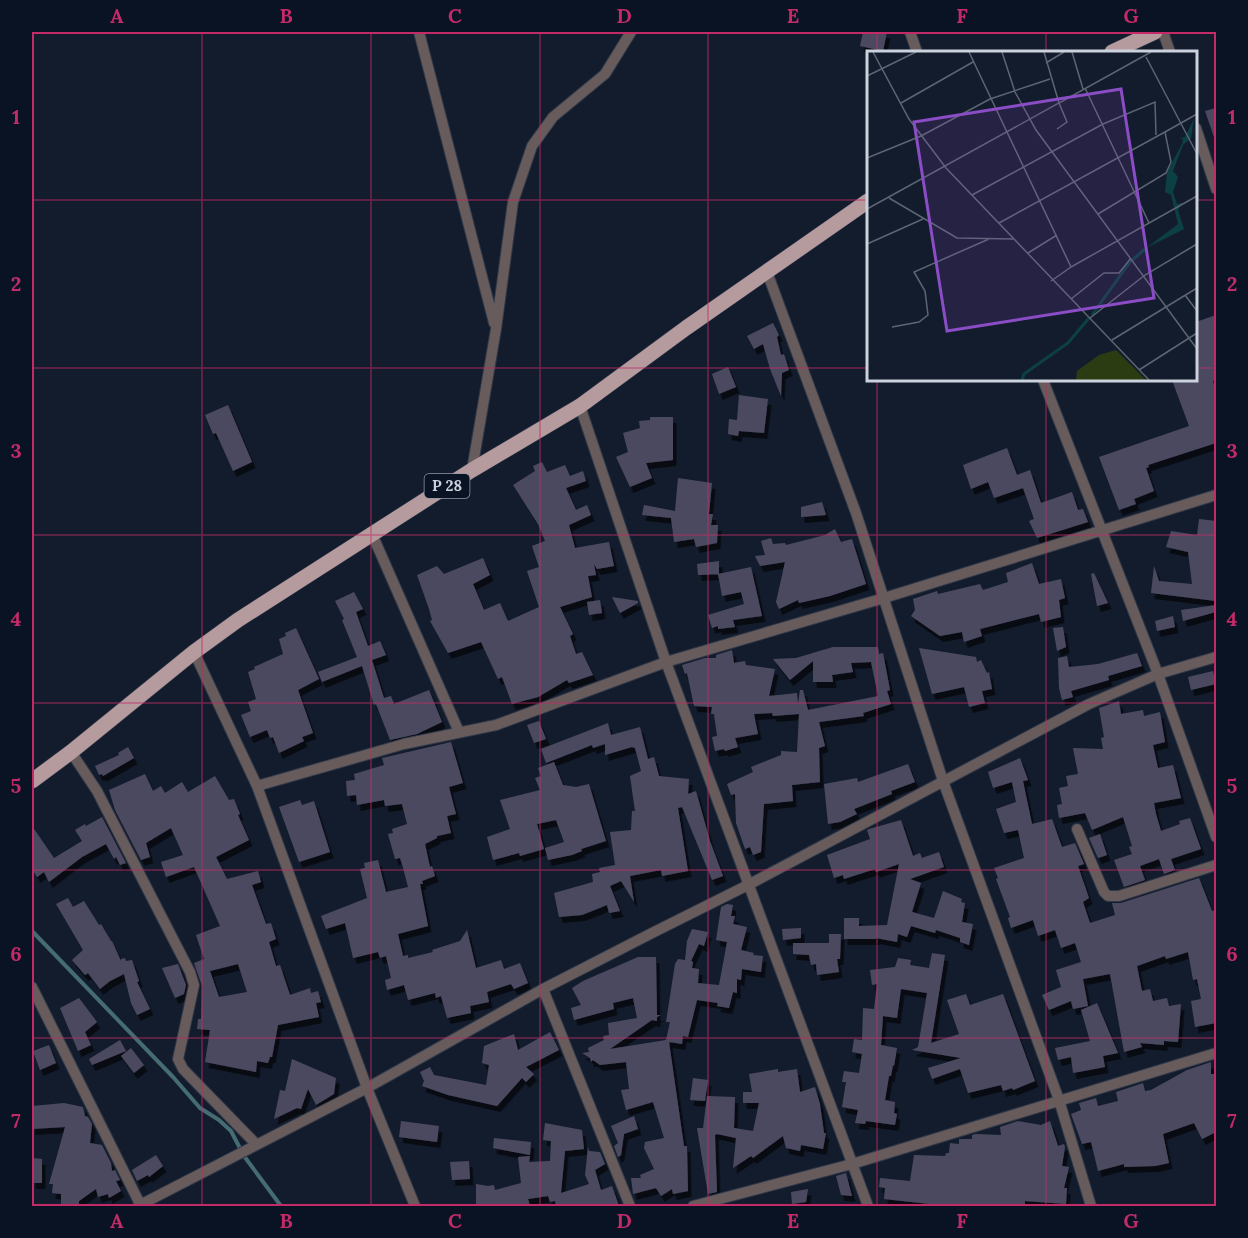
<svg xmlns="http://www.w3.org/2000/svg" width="1248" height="1238" font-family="Lora,serif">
<defs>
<filter id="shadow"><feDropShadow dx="3.5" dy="6" stdDeviation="0" flood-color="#0009"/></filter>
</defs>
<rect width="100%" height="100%" fill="#131c2d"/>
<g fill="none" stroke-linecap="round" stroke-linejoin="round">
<path stroke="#456c72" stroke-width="4" d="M32,931L173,1077L200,1108L219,1120L231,1131L244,1156L281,1206"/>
</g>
<path fill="#4c4a60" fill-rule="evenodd" filter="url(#shadow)" d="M863,32H887L883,51L860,46Z
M1216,108V139L1215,140L1205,111Z
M1216,315V379L1213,381L1216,392V443L1148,465L1149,467L1146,468L1154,491L1134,499L1136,504L1119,510L1099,457L1189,426L1172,380H1196V322Z
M773,323L779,335L777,337L781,355L784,354L789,370L782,373L781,396L770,369L763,344L754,349L747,336Z
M728,367L736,387L719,394L712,374Z
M739,395L768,399L764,433L739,431L738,436L728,434L729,419L737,420Z
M228,405L252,462L233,471L216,433L213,434L205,415Z
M650,417H673V460L646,463L652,478L630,487L616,457L628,452L623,433L640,428L639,421L650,420Z
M1007,448L1017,475L1030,470L1041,503L1072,492L1078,510L1083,509L1088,522L1037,538L1029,521L1034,519L1023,488L994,498L988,482L971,489L963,465Z
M542,462L547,472L565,465L570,476L583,471L586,481L566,488L576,510L587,505L591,515L569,525L575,548L609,542L614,566L597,569L594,564L596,575L588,576L592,597L560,607L573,634L570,636L576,654L582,652L593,675L569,683L567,680L538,697L512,704L502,677L498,679L481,642L448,653L430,621L432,620L429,609L417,575L437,566L444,574L483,558L490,575L473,584L484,610L500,603L508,621L539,607L527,571L539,567L532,546L545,541L538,524L513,485L535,471L533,466Z
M678,478L712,483L709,514H713L711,525H718L717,543L696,547L694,539L674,542L671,518L642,515L644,505L675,511Z
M822,502L826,515L801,517V507Z
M1199,519L1216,521V601L1151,593L1154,566L1159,581L1192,584L1188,552L1166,547L1171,531L1197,535Z
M835,529L841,542L852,539L866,584L830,596L799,603L798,600L779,609L776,602L785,562L760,566L755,556L765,555L761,541L771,538L773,544L785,543L786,545L825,535Z
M719,561V574L698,575L697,564Z
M1032,563L1039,584L1061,579L1065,598L1059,600L1061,617L1041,622L1039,614L980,629L982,636L964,642L962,632L940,636L911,616L915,610L913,599L937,591L938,594L980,584L983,590L1008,582L1006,573Z
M751,567L762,616L733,620L735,627L718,629V626L712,628L708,615L744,604L741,592L722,596L718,574Z
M1094,573L1108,603L1097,606L1091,574Z
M354,592L363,609L356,612L368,646L380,641L386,655L372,660L384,698L391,696L394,704L429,690L442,722L417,734L390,740L376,704L374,705L362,666L322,682L318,672L357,657L342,620L344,619L335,601Z
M612,597L638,601V603L620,613Z
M600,600L602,613L589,615L587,602Z
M1216,605V612L1183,621L1181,610Z
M1173,616L1175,627L1157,631L1155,621Z
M1063,627L1066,647L1057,651L1053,628Z
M296,628L319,679L298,690L313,733L302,737L304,741L279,753L273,737L270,738L267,730L250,737L241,715L251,711L248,702L256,699L248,672L255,669L254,667L283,654L279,639L286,636L285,633Z
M833,647H878L879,654L883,653L890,690L887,691L891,704L863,713L864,716L819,722L825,746L819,748L820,782L792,785L793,801L764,804L761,852L753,855L750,847L745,849L736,823L735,794L731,795L727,784L753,772L751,767L781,755V751L797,752L799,714L773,716L772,713L754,714L758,734L735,738L738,747L725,751L724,749L715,751L712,737L717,736L714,714H711L712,707L694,706L687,673L685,674L682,665L705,658H716V655L732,650L734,663L745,661L746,665L775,669L769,696L797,693L798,704L800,690H803L808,710L878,696L871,662L851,663L853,672L832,675L833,682H813V661L790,680L773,659L796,658Z
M919,648L976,657L977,662L981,660L987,673L989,672L992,689L982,691L985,703L969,707L964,687L932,694Z
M1137,653L1142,666L1108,676L1109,680L1071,691L1073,697L1062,700L1059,688L1058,658L1067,656L1069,667L1098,664Z
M1213,671L1216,684L1191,690L1188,677Z
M1119,701L1121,714L1143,710L1144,716L1160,712L1165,742L1153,745L1158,768L1173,765L1181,798L1154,803L1156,814L1161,831L1180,824L1179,821L1190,818L1201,849L1171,859L1175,870L1164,874L1159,859L1140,866L1145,880L1124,887L1114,860L1132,854L1129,847L1132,846L1123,817L1092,830L1085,813L1059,818L1057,805L1062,804L1059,788L1068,786L1066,776L1078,774L1073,748L1103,749L1101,738L1104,737L1099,708Z
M539,721L546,739L534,743L527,725Z
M608,723L611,735L640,727L648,759L654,757L659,776L689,779L688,794L696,791L710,841L723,876L712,880L682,807L678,808L688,871L662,876L661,870L630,876L634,902L621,881L610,886L620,911L609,913L607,905L582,915L559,917L554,893L593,882L592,874L600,872L599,868L615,865L610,832L631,830L632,811H635L630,776L641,771L635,748L632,747L605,755V744L593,748L592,745L546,763L541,749Z
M451,742L463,783L449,787L456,814L447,816L451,833L437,836V838L425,844L430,867L432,866L435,876L422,881L423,884H420L428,926L398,934L403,956L408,955V958L433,952L432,950L460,941L467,930L476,968L501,960L504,969L520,963L528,983L514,989L511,984L487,992L489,1002L470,1006L471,1013L447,1018L441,996L436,998L435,993L408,1000L404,985L387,990L385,980L391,978L386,956L380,958L378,952L353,958L345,923L326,929L321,916L367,898L360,869L365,868L364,863L378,860L386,892L408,887L402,864L400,858L395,859L388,834L393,833L392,829L407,824L402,804L385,806L384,800L357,805L356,795L347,796L346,781L355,780L354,774L384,765L382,758Z
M128,747L134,758L103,776L102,774L99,775L95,766L119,755L118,753Z
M1020,758L1028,780L1023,781L1032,824L1052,819L1062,847L1075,843L1084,864L1078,866L1089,898L1083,902L1090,923L1115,915L1112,903H1121L1199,878L1212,911L1216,910V1023L1195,1027L1191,1001L1201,999L1197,979L1193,980L1188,952L1166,959L1165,956L1137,966L1142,991L1150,989L1153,1001L1167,998L1169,1006L1181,1004L1178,1042L1164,1041V1045L1140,1043L1142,1047L1124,1052L1110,974L1083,979L1088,1006L1073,1009L1071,1001L1049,1010L1042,995L1061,987L1056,970L1081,962L1075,943L1061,948L1055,930L1038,936L1033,920L1011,928L1008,918L1010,917L996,879L998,878L994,868L1024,858L1018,830L1004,833L996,809L1016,802L1012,782L993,788L988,772Z
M554,762L563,785L576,787L589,784L606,841L581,849L582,851L572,855L548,860L545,848L564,842L556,820L537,824L544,849L520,856L519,853L493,860L487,837L510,829L500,800L540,790L535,778L541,776L538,768Z
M908,764L915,782L891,791L892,794L854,809L857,814L840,822L828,824L824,784L857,778L858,782Z
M145,774L153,791L161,786L165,793L182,782L188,792L215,776L229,800L234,799L240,814L238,815L249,840L216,857L227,879L258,871L261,882L252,885L266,924L271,923L276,939L269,942L276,966L280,965L290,995L310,988L311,993L318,991L321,1002L316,1003L319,1017L278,1025L272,1057H270L268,1063L257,1061L256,1072L205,1062L210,1030L197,1029L198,1019H201L202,986L194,963L204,959L196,935L220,926L194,867L166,877L161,862L183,855L171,828L146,843L150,857L141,860L115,810L109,790ZM238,964L247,992L219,997L210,971Z
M300,800L302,805L314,801L330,852L299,862L279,807Z
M102,817L126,863L120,865L116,857L114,859L106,844L82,857L49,882L44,872L37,877L32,869V826L54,858L82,841L75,830L85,824L86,826Z
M901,820L913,856L920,853L922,858L939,852L944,867L910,879L921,883L912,912L934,918L943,891L962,899L961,902L965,903L962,922L973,924L969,945L960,942V938L936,930L935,933L911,926L907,937L898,934L897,942L876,938V939H844V918H859V926L887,925L899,864L876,872L875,869L844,879L843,875L834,878L827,855L870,839L867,830L869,829Z
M1100,834L1107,855L1098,858L1089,838Z
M68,898L73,907L84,901L99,925L101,924L111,941H112L121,961V959L125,958L126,961L132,960L139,981L137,982L150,1009L137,1015L131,1003L124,974L110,981L100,989L88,973L85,975L72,960L83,950L56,904Z
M727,904L733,905L731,916H735L733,924L747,927L741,950L754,953L753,955L763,956L761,972L742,969L741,980L737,979V993L733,992L729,1008L717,1006L718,1003L697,1000L688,1037L683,1036L682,1044L669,1042L684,1146H687L688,1191L673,1194L672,1189L661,1196L656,1188L633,1194L631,1178H641L640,1175L654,1169L644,1148L645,1142L664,1138L653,1102L626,1110L621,1090L629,1089L626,1062L600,1065L593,1060L591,1062L590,1058L582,1053L589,1052L588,1048L604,1040L603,1036L609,1035L608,1023L637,1018L633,998L613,1003L614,1009L574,1020L571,1008L581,1005L572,988L583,981L638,957H656L657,1015H661L657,1017V1021L652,1020L610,1049L666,1040L670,1022H666L675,964L678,959L685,960L687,941L692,929L708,932L704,946L699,944L691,961L693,962L692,968L699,969L698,983L719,985L727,942L716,940L721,907Z
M801,928V938L783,940L782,929Z
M829,934H841L840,959H837L839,972L817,975L816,964L811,965L809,955L793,954V943H829Z
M932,953L945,955L931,1043L959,1034L947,1000L966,994L970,1005L1003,994L1035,1081L1013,1090L1012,1088L1003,1091L1001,1085L968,1093L960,1069L932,1079L928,1068L961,1058L912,1050L918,1047L927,993L901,989L897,1018L883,1016L881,1045L897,1048L894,1066L893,1065L891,1076H889L885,1100L895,1102L894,1113L897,1114L895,1125L866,1121L865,1124L855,1123L858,1110L842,1107L846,1082H842L844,1071L859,1073L862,1054L852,1052L854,1039L862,1040L863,1008L874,1009L877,984L872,985L870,970L895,967L898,958L911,960L910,965L929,968Z
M178,964L186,985L184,994L175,998L162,968Z
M79,998L97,1022L85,1032L91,1045L78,1051L60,1008Z
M1097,1003L1118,1053L1103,1056L1105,1067L1073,1073L1071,1057L1058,1060L1055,1048L1090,1041L1081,1010Z
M550,1032L559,1050L526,1067L534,1074L526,1082L522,1078L497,1106L448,1095L422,1086L424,1081L420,1072L430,1067L434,1075L486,1085L489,1065L482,1063L484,1046L514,1034L518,1050Z
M120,1040L126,1051L92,1065L89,1059Z
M49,1045L56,1063L40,1070L33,1051Z
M131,1048L144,1065L134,1073L121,1056Z
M292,1059L336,1078L334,1094L316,1105L308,1089L301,1109L297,1108L274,1119L280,1090L285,1091Z
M1211,1062V1074H1216V1132L1202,1139L1194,1123L1163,1134L1169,1163L1155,1166L1124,1167V1164L1098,1171L1091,1142L1082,1144L1071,1114L1081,1110L1079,1103L1096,1098L1098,1106L1118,1101L1116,1092L1143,1083L1145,1091L1151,1090L1187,1070Z
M778,1069V1072L797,1069L800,1092L815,1087L820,1104L824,1133H826L823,1149L801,1145L800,1151L786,1148L783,1136L753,1158L751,1156L733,1168L736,1138L717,1134L715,1135L717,1192L708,1194L697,1128H703L707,1096L735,1097L734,1128L753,1131L759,1103H743V1092H752L749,1074Z
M693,1078L708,1080L705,1101L690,1100Z
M64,1103L83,1107L85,1116L88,1117L92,1124L90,1143L102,1145L111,1163L112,1171L115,1170L120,1180L116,1181L121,1191L109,1198L108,1194L98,1197L96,1189L79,1201V1205L61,1204V1194L52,1193L53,1184H49L65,1127L32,1129V1106Z
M634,1116L638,1129L624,1134L621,1155L618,1157L614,1146L618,1143L611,1126Z
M401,1121L439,1126L437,1142L399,1137Z
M1018,1121L1041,1125L1050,1121L1058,1146L1064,1144L1065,1147L1062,1166L1069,1167L1064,1188H1067L1066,1204L1025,1201V1206H948L884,1199L885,1188L879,1187L880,1178L910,1181L914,1155L945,1156L946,1153H949L950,1143L959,1144V1139H972V1135L976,1134L1001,1135L1000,1127Z
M545,1123L582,1130L584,1149L565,1151L561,1193L589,1184L585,1175L588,1147L589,1151L600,1152L605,1164L595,1170L601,1190L612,1186L619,1206H556L555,1201L550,1202L548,1196L528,1199L530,1206H476V1184L488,1186L494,1185L495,1190L521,1183L518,1157L530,1156L529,1162L550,1161L551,1141L543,1140Z
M494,1138L531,1142L530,1155L493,1148Z
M156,1155L163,1166L149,1177L148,1175L137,1181L132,1170Z
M32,1158L42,1159V1183H32Z
M469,1161L470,1179L452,1180L450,1162Z
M846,1173L852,1196L841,1195L836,1176Z
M808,1189L806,1202L792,1204L791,1192Z"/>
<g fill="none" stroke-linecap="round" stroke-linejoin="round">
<g stroke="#303949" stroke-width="12">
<path id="minor" d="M419,32L494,323
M910,32L917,52
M1163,32L1170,52
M1196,128L1216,189
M767,272L856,513L943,781L1059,1100L1091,1206
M1043,380L1158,674L1216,837
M580,406L666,662L868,1206
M472,470L496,329L513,202L532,146L553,117L605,74L631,32
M372,534L459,732
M194,652L257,786L404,744L496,725L666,662L884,598L1216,495
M71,752L97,791L190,972L194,985L178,1059L183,1069L256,1144
M257,786L367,1088L415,1206
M1077,829L1104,892L1108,896H1119L1216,865
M32,987L141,1206
M543,989L630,1206
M138,1206L367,1088L543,989L654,932L748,885L1089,704L1158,674L1216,657
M693,1206L852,1164L1216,1053"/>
</g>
<g stroke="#303949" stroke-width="16">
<path id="primary" d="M1112,52L1155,32
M32,781L71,752L194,652L238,620L472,470L580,406L686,328L868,201"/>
</g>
<use href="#minor" stroke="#675b5c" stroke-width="10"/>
<use href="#primary" stroke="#b59b9e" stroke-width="15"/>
</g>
<path fill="none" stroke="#c32b68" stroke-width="1.5" stroke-opacity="0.55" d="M202,32V1206M371,32V1206M540,32V1206M708,32V1206M877,32V52M1046,32V52M32,200H868M1196,200H1216M32,368H868M1196,368H1216M877,380V1206M1046,380V1206M32,535H1216M32,703H1216M32,870H1216M32,1038H1216"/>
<g text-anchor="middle" stroke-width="4.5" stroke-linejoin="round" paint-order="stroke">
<rect fill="#0a1323" stroke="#9199a5" stroke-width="1.5" x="424.5" y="474" width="45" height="24" rx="4.5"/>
<g font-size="15" font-weight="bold" fill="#cbd2dd">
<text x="447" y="491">P 28</text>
</g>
</g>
<g transform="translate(867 51)">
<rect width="330" height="330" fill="#131c2d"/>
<path d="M249,299L279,329H209L210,320L232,304Z" fill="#2b3c12"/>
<path d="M327,68L324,87L316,94L306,120L311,126L306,141L310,153L315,152L311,159L317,178L279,197L311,173L304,144L298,141L300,121L315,93L316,88L312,87L318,86Z" fill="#0c4044"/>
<path fill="none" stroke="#0c4044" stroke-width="3" d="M225,264L263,211L278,198M155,329L157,323L201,292L222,267"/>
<path fill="none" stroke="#5d6573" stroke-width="1.5" d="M6,1L42,68L79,117L282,329M102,1L204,216L184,230M135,1L148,41L169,79L330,298M205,1L216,38M279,6L330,103M179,12L197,1M0,25L49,1M218,37L282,172M34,52L106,11M190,78L200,71L192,52L284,1M298,81L330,63M0,107L54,85L123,48L183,28M105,144L236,73L288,51L289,84M22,147L90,187L146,188M0,158L192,52L177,1M132,172L298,81L304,111L299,122L231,163M0,193L56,168M161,202L190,184M204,216L330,145M318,244L330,260M204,248L237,222H252L264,207M223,267L278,224L330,193M25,276L52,271L61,264L58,240L47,221L122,188M245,289L330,237M272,319L330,282"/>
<path fill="#8b4dc5" fill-opacity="0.15" stroke="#8b4dc5" stroke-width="3" d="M254,38L287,247L80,280L47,71Z"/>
<rect width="330" height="330" fill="none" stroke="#cbd2dd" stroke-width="3"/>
</g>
<rect width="1248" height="1238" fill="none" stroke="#0a1323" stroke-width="66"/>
<rect x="33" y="33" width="1182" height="1172" fill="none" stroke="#c32b68" stroke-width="2"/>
<g font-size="20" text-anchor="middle" font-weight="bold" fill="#c32b68">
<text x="117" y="23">A</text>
<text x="286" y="23">B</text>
<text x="455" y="23">C</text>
<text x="624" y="23">D</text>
<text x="793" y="23">E</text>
<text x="962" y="23">F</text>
<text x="1131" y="23">G</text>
<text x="16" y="124">1</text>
<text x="1232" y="124">1</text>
<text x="16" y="291">2</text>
<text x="1232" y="291">2</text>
<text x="16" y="458">3</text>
<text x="1232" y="458">3</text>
<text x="16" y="626">4</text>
<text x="1232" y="626">4</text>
<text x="16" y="793">5</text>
<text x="1232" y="793">5</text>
<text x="16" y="961">6</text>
<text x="1232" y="961">6</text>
<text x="16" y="1128">7</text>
<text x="1232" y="1128">7</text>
<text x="117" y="1228">A</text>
<text x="286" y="1228">B</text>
<text x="455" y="1228">C</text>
<text x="624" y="1228">D</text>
<text x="793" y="1228">E</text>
<text x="962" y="1228">F</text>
<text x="1131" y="1228">G</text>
</g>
</svg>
